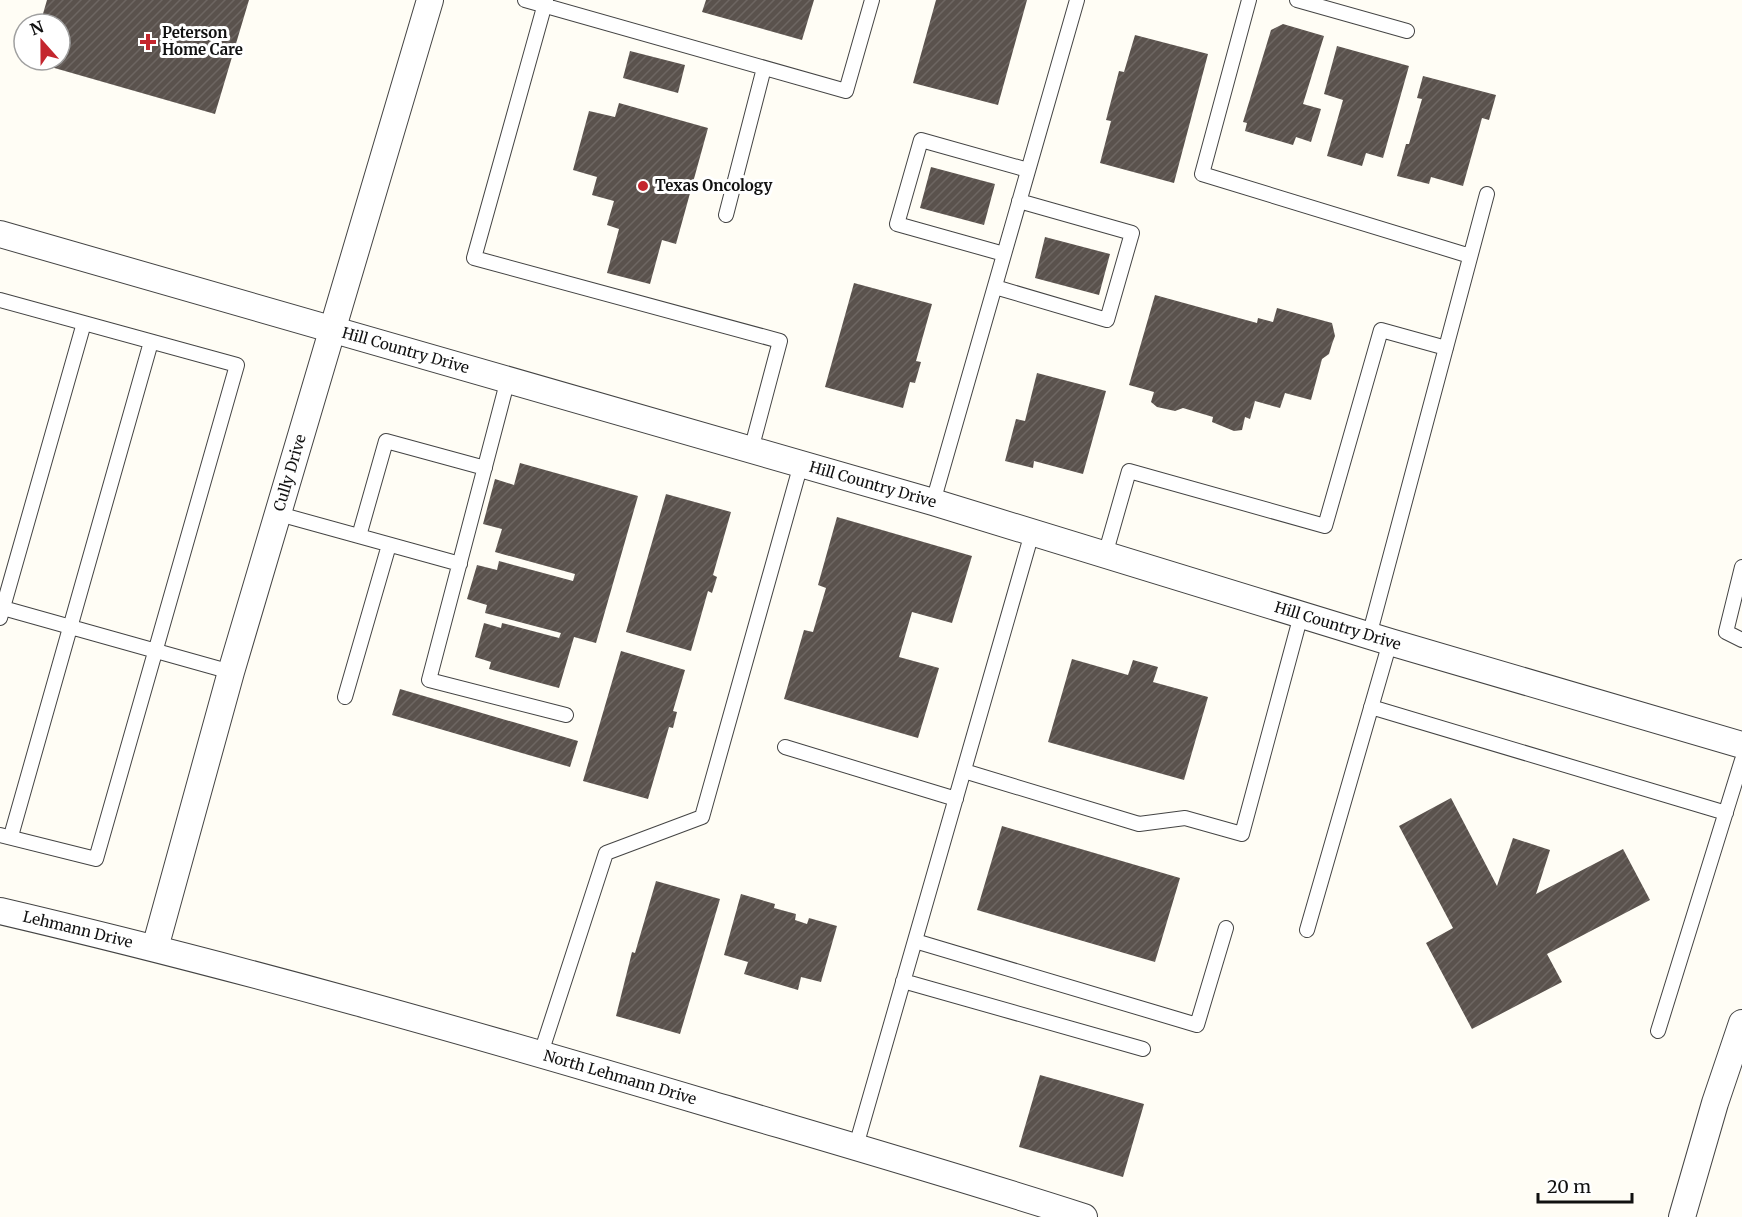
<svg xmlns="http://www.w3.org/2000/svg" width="1742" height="1217" font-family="Merriweather,serif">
<defs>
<pattern id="building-hatch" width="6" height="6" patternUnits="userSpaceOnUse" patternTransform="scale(1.5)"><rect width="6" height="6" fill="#5a524d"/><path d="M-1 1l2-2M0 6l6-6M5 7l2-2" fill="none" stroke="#6d6662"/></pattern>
</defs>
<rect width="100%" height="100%" fill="#fffdf5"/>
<path fill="url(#building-hatch)" d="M47,0H249L215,114L30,61L60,60V24H40Z
M706,0H814L802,40L702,12Z
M936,0H1027L998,105L913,83Z
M1283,24L1324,36L1303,104L1321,109L1311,142L1296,137L1293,145L1245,131L1247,123L1243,122L1271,30Z
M1135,35L1208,54L1174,183L1100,163L1111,121L1106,120L1119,71L1124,72Z
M1337,46L1409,66L1383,158L1366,153L1362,166L1327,156L1343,100L1324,94Z
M630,51L685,65L678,93L623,78Z
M1423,76L1496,95L1489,120L1482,118L1463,186L1431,177L1429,184L1397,176L1406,144H1409L1422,99L1417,98Z
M619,103L708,128L676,244L662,240L650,284L607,273L619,229L607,225L614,201L592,195L597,177L573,170L589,111L615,117Z
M931,167L995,184L984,225L920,208Z
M1045,237L1110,254L1099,295L1035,278Z
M854,283L932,304L916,361L921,362L915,383L910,382L903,408L825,387Z
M1155,295L1257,323L1258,318L1273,322L1277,308L1332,323L1335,336L1332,344L1329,354L1322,359L1311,400L1285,393L1280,408L1255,401L1250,419L1245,417L1242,430L1234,431L1212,422L1213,417L1183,408L1175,411L1157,407L1151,402L1154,392L1129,385Z
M1037,373L1106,391L1083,474L1034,461L1033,468L1005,461L1016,419L1025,421Z
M520,463L638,496L596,643L574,637L559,688L489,669L491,662L475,657L484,623L501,628L502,623L559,638L561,633L485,613L487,605L467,599L477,565L497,570L499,561L573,581L575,574L495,552L502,529L483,524L495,479L514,485Z
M666,494L731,512L713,575L717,577L712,593L708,591L691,651L626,632Z
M837,517L972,556L952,623L912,612L899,657L939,668L918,738L784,699L804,630L813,632L826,588L818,585Z
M621,651L685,670L673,711L677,712L673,728L669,727L648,799L583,781Z
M1072,659L1128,675L1133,660L1158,667L1153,682L1208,697L1184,780L1048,742Z
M400,689L578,741L570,767L392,715Z
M1451,798L1497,886L1513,838L1550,850L1536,894L1623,849L1650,900L1547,954L1562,982L1472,1029L1426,943L1453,928L1399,826Z
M1002,826L1180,878L1155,962L977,910Z
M656,881L720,899L680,1034L616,1016L632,952L635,953Z
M741,894L775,904L774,908L796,914L795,920L807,924L809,918L837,926L821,982L801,977L798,990L744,974L748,962L724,955Z
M1040,1075L1144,1104L1123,1177L1019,1147Z"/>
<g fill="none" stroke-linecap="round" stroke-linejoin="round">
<g stroke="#444" stroke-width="16">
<path id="service" d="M525,0L846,91L872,0
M546,0L474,258L780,341L751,450
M1249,0L1202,174L1470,256
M1297,0L1407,31
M726,215L764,68
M1004,254L897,224L921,140L1028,170
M995,287L1107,320L1132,233L1019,201
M0,300L237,365L96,859L0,835
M508,379L429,680L566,715
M933,502L1077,0
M279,514L460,564
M359,536L386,441L485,468
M1105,555L1129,471L1325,526L1381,330L1446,348
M1742,567L1726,632L1742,640
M3,608L231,672
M0,618L84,323
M1369,636L1487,194
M345,697L389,545
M1371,707L1726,813
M785,747L956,799
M964,771L1139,824L1185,818L1242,834L1301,615
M11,836L151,342
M1307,930L1390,642
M915,941L1197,1025L1226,928
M903,981L1143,1049
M1658,1031L1742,760
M541,1053L606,853L702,817L801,464
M856,1146L1032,533"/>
</g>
<g stroke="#444" stroke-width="28">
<g id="minor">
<path id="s1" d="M0,234L933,502L1390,642L1742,745"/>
<path id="s2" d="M0,911C239,967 475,1034 710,1104C835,1141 960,1177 1084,1217"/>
<path id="s3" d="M155,948L231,672L430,0"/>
<path d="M1682,1217L1715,1103L1742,1023"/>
</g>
</g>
<use href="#service" stroke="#fff" stroke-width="14"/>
<use href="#minor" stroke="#fff" stroke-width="26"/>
</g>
<g fill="#c4262e" stroke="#fff" stroke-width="2">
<path d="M145 33h6v6h6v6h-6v6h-6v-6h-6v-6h6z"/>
<circle cx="643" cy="186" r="6"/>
</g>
<g text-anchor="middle" stroke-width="6" stroke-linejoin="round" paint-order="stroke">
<g font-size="15" font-weight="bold" fill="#111" stroke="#fff" text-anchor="start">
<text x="162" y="38">Peterson<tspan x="162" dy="17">Home Care</tspan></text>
<text x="655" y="191">Texas Oncology</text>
</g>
<g font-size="15" fill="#111" stroke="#fff">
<text dy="5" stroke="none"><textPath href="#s1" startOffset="422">Hill Country Drive</textPath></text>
<text dy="5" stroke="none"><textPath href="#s3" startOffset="494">Cully Drive</textPath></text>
<text dy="5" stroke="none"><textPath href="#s1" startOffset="908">Hill Country Drive</textPath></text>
<text dy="5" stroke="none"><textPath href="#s1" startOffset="1394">Hill Country Drive</textPath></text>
<text dy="5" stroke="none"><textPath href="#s2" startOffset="80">Lehmann Drive</textPath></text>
<text dy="5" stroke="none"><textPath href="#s2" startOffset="642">North Lehmann Drive</textPath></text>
</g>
</g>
<g transform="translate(42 42) rotate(339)"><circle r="28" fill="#ffffff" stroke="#a0a0a0" stroke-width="1.5"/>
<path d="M0-4.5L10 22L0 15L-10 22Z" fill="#c4262e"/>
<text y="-9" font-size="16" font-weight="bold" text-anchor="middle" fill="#111111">N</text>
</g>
<path d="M1538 1193v9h94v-9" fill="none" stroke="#111111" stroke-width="3"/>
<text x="1547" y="1193" font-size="18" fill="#111111" stroke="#ffffff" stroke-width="4.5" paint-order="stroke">20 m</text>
</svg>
